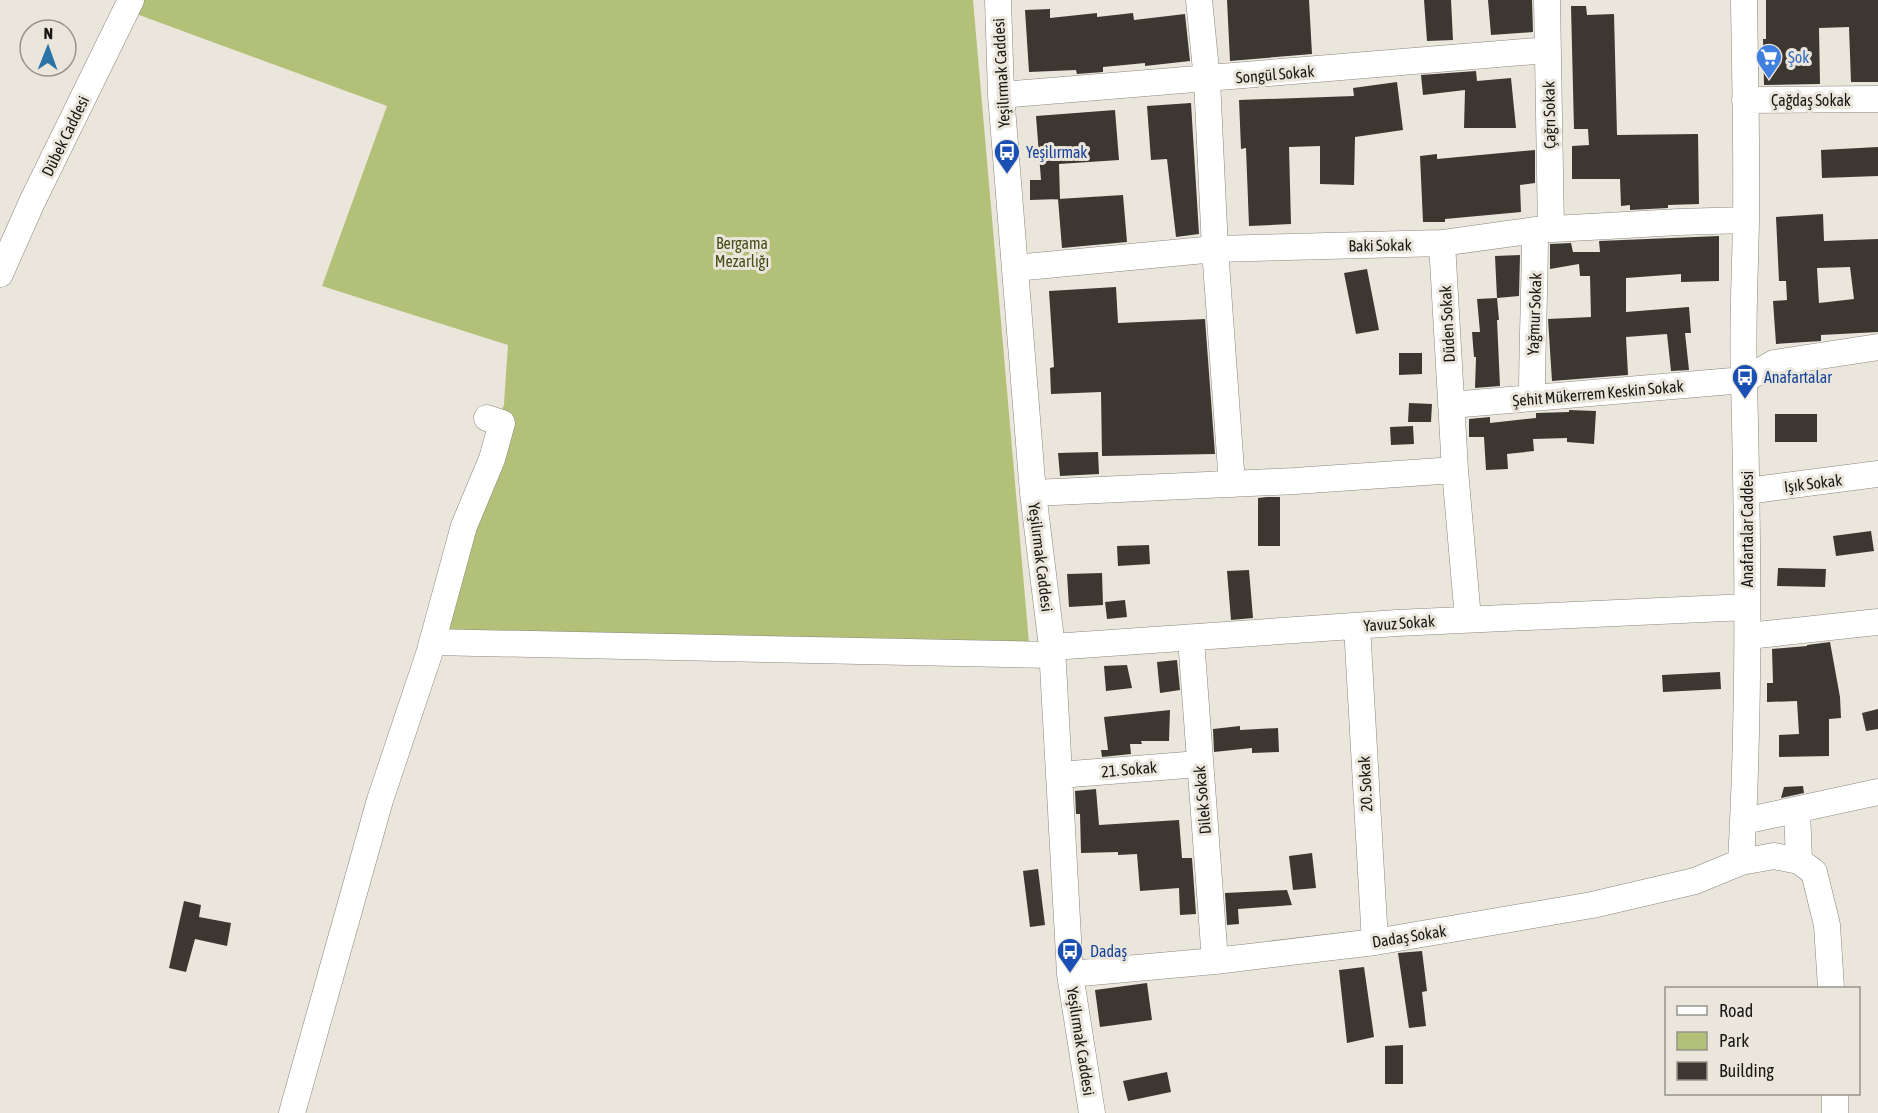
<svg xmlns="http://www.w3.org/2000/svg" width="1878" height="1113" font-family="'Asap Condensed',sans-serif">
<rect width="100%" height="100%" fill="#ebe6dc"/>
<path fill="#b3c078" d="M137,0H973L1029,643L441,635L504,404L508,345L322,286L387,106L131,12Z"/>
<path fill="#3c3730" fill-rule="evenodd" d="M1227,0H1309L1312,54L1230,61Z
M1424,0H1451L1453,40L1427,41Z
M1488,0H1532L1533,32L1491,35Z
M1766,0H1878V82H1851L1849,27L1819,28L1820,84L1764,85L1763,39H1766Z
M1571,6H1586L1587,15L1614,14L1617,135L1698,134L1699,204L1668,205V208L1630,210V205L1621,206L1620,179H1572V146L1589,145L1588,129H1574Z
M1050,9V18L1097,13V17L1133,13L1134,20L1185,14L1190,61L1145,66V63L1103,67V72L1077,74L1076,70L1029,72L1025,10Z
M1476,71L1477,81L1511,78L1516,128H1464L1465,90L1423,95L1421,75Z
M1397,82L1403,130L1355,137L1354,185L1320,184V146L1289,147L1291,224L1249,226L1246,148L1241,149L1239,100L1354,96L1353,88Z
M1191,103L1199,234L1176,237L1167,159L1151,160L1147,106Z
M1115,110L1119,160L1059,164L1060,199L1030,200V180H1041L1036,116Z
M1878,147V176L1822,178L1821,150Z
M1535,150V183L1520,185L1521,212L1445,219V222H1423L1420,156L1437,154V159Z
M1123,195L1127,242L1062,248L1058,199Z
M1823,214L1824,241L1878,239V332L1821,335V341L1776,344L1773,301L1787,300L1786,281H1779L1776,217ZM1850,267L1854,299L1819,303L1817,268Z
M1719,236V281L1681,282V274L1626,278V312L1689,307L1691,333H1685L1689,370L1671,371L1667,334L1626,337L1628,375L1552,381L1548,319L1591,317L1590,276H1580L1579,264L1550,269V244L1571,243L1573,252H1600L1599,241Z
M1520,255L1519,296L1497,298L1495,256Z
M1367,269L1379,330L1356,334L1344,273Z
M1116,287L1118,323L1205,319L1215,454L1102,456L1101,392L1051,394L1050,368L1054,367L1049,291Z
M1497,298L1499,320H1497L1500,386L1475,388L1476,357H1474L1472,332H1480L1477,299Z
M1399,353H1422V374L1399,375Z
M1409,403L1432,404L1431,422H1408Z
M1569,410L1596,411L1594,444L1567,442V438L1533,439L1534,451L1507,454L1508,469L1486,470L1484,437H1469V419L1490,417V423L1536,418V413L1569,412Z
M1775,414H1817V442H1775Z
M1413,426L1414,444L1391,445L1390,427Z
M1098,452L1099,474L1060,476L1058,453Z
M1267,497H1280V546H1258V498Z
M1871,531L1874,551L1836,556L1833,536Z
M1149,545L1150,564L1118,566L1117,546Z
M1778,568L1826,569L1825,587L1777,586Z
M1249,570L1253,618L1231,620L1227,571Z
M1102,573L1103,605L1069,607L1067,574Z
M1125,600L1127,617L1107,619L1105,602Z
M1830,642L1840,697L1841,718L1829,719V756L1779,757V735L1799,734L1797,701L1767,702V683H1773L1772,649L1807,646V645Z
M1177,660L1180,690L1160,693L1157,662Z
M1127,665L1132,688L1106,691L1104,666Z
M1720,672L1721,689L1663,692L1662,675Z
M1878,709V729L1866,731L1862,713Z
M1170,710L1169,741H1141L1142,744H1130L1131,754L1102,757L1101,750H1108L1104,717Z
M1240,726V730L1278,728L1279,752L1252,753V748L1214,752L1213,729Z
M1803,786L1804,793L1781,798L1784,787Z
M1096,789L1099,825L1179,820L1182,858H1192L1196,914L1180,915L1179,888L1140,891L1137,854L1118,855V852L1081,853L1080,814H1076L1075,791Z
M1312,853L1316,888L1293,890L1289,856Z
M1038,869L1045,925L1030,927L1023,871Z
M1287,890L1292,905L1238,909L1239,924L1227,925L1225,893Z
M184,901L201,905L199,917L231,923L227,946L195,939L186,972L169,968Z
M1422,951L1427,991L1422,992L1426,1026L1409,1028L1398,953Z
M1364,967L1374,1037L1347,1043L1339,970Z
M1147,983L1152,1020L1100,1027L1095,990Z
M1403,1045V1084H1385V1046Z
M1167,1072L1171,1092L1128,1101L1123,1081Z"/>
<g fill="none" stroke-linecap="round" stroke-linejoin="round">
<g stroke="#8a867d" stroke-width="27">
<path id="minor" d="M998,0L1001,95L1033,493L1052,647L1070,974L1092,1113
M1199,0L1207,80L1215,249L1232,484
M1547,0L1551,229
M1001,95L1548,50
M1745,100L1878,99
M1442,243L1455,470L1468,619
M1015,268L1215,249L1442,243L1535,230L1679,222L1746,220
M0,274L32,202L131,0
M1532,398C1532,342 1535,286 1535,230
M1451,405L1744,380L1774,363L1878,347
M1747,491L1878,474
M1033,493L1295,481L1455,470
M1357,626L1375,942
M1748,636L1878,622
M1191,639L1215,961
M432,642L1053,655
M1052,647L1397,623L1747,607
M1059,775L1199,764
M1797,810L1799,861
M1744,821L1878,792
M1741,862C1750,702 1748,541 1744,381C1742,328 1745,275 1746,222C1747,148 1745,74 1744,0
M1070,974L1215,961L1375,942L1592,905L1695,881L1741,862L1774,856L1799,861L1814,872L1827,925L1831,988
M1835,1094V1113
M292,1113L380,800L429,654L464,526L492,459L502,423L487,418"/>
</g>
<use href="#minor" stroke="#fff" stroke-width="26"/>
</g>
<defs>
<g id="supermarket-pin" transform="scale(1.35)"><path d="M0 17L-7.5 6A9.5 9.5 0 1 1 7.5 6Z" fill="#3f7fe0" stroke="#ebe6dc"/><path d="M-6-5.5h2.5l.6 2H6L4.5 2H-2.5L-4.4-4H-6ZM-1.5 3.2a1.3 1.3 0 1 0 .1 0ZM3 3.2a1.3 1.3 0 1 0 .1 0Z" fill="#fff"/></g>
<g id="bus-pin" transform="scale(1.35)"><path d="M0 17L-7.5 6A9.5 9.5 0 1 1 7.5 6Z" fill="#1a4fb4" stroke="#ebe6dc"/><path d="M-5-6H5V4H4V6H2V4H-2V6H-4V4H-5ZM-3.5-4V0h7V-4ZM-3.5 1.2v1.5H-2V1.2ZM2 1.2v1.5H3.5V1.2Z" fill="#fff"/></g>
</defs>
<g fill-rule="evenodd">
<use href="#supermarket-pin" x="1769" y="57"/>
<use href="#bus-pin" x="1007" y="152"/>
<use href="#bus-pin" x="1745" y="377"/>
<use href="#bus-pin" x="1070" y="951"/>
</g>
<g text-anchor="middle" stroke-width="6" stroke-linejoin="round" paint-order="stroke">
<g font-size="16" fill="#366cbe" stroke="#ebe6dc" text-anchor="start">
<text x="1788" y="63">Şok</text>
</g>
<g font-size="16" fill="#1a1815" stroke="#ebe6dc">
<text transform="translate(1001 73) rotate(-93)" y="6">Yeşilırmak Caddesi</text>
<text transform="translate(1275 74) rotate(-5)" y="6">Songül Sokak</text>
<text x="1811" y="106">Çağdaş Sokak</text>
<text transform="translate(1549 115) rotate(-91)" y="6">Çağrı Sokak</text>
<text transform="translate(65 136) rotate(-64)" y="6">Dübek Caddesi</text>
<text transform="translate(1380 245) rotate(-1)" y="6">Baki Sokak</text>
<text transform="translate(1534 314) rotate(-88)" y="6">Yağmur Sokak</text>
<text transform="translate(1447 324) rotate(-93)" y="6">Düden Sokak</text>
<text transform="translate(1598 393) rotate(-5)" y="6">Şehit Mükerrem Keskin Sokak</text>
<text transform="translate(1813 483) rotate(-7)" y="6">Işık Sokak</text>
<text transform="translate(1747 529) rotate(-90)" y="6">Anafartalar Caddesi</text>
<text transform="translate(1041 557) rotate(83)" y="6">Yeşilırmak Caddesi</text>
<text transform="translate(1399 623) rotate(-4)" y="6">Yavuz Sokak</text>
<text transform="translate(1129 769) rotate(-5)" y="6">21. Sokak</text>
<text transform="translate(1365 784) rotate(-93)" y="6">20. Sokak</text>
<text transform="translate(1202 800) rotate(-95)" y="6">Dilek Sokak</text>
<text transform="translate(1409 936) rotate(-9)" y="6">Dadaş Sokak</text>
<text transform="translate(1081 1041) rotate(81)" y="6">Yeşilırmak Caddesi</text>
</g>
<g font-size="16" fill="#164399" stroke="#ebe6dc" text-anchor="start">
<text x="1026" y="158">Yeşilırmak</text>
<text x="1764" y="383">Anafartalar</text>
<text x="1090" y="957">Dadaş</text>
</g>
<g font-size="16" fill="#464e19" stroke="#ebe6dc">
<text x="742" y="249">Bergama<tspan x="742" dy="18">Mezarlığı</tspan></text>
</g>
</g>
<rect x="1665" y="987" width="195" height="108" fill="#ebe6dc" stroke="#97948c" stroke-width="1.5"/>
<rect x="1677" y="1006" width="30" height="9" fill="#ffffff" stroke="#97948c" stroke-width="1.5"/>
<text x="1719" y="1017" font-size="18" fill="#1a1815">Road</text>
<rect x="1677" y="1032" width="30" height="18" fill="#b3c078" stroke="#97948c" stroke-width="1.5"/>
<text x="1719" y="1047" font-size="18" fill="#1a1815">Park</text>
<rect x="1677" y="1062" width="30" height="18" fill="#3c3730" stroke="#97948c" stroke-width="1.5"/>
<text x="1719" y="1077" font-size="18" fill="#1a1815">Building</text>
<g transform="translate(48 48) rotate(1)"><circle r="28" fill="#ebe6dc" stroke="#97948c" stroke-width="1.5"/>
<path d="M0-4.5L10 22L0 15L-10 22Z" fill="#2a73a7"/>
<text y="-9" font-size="16" font-weight="bold" text-anchor="middle" fill="#1a1815">N</text>
</g>
</svg>
